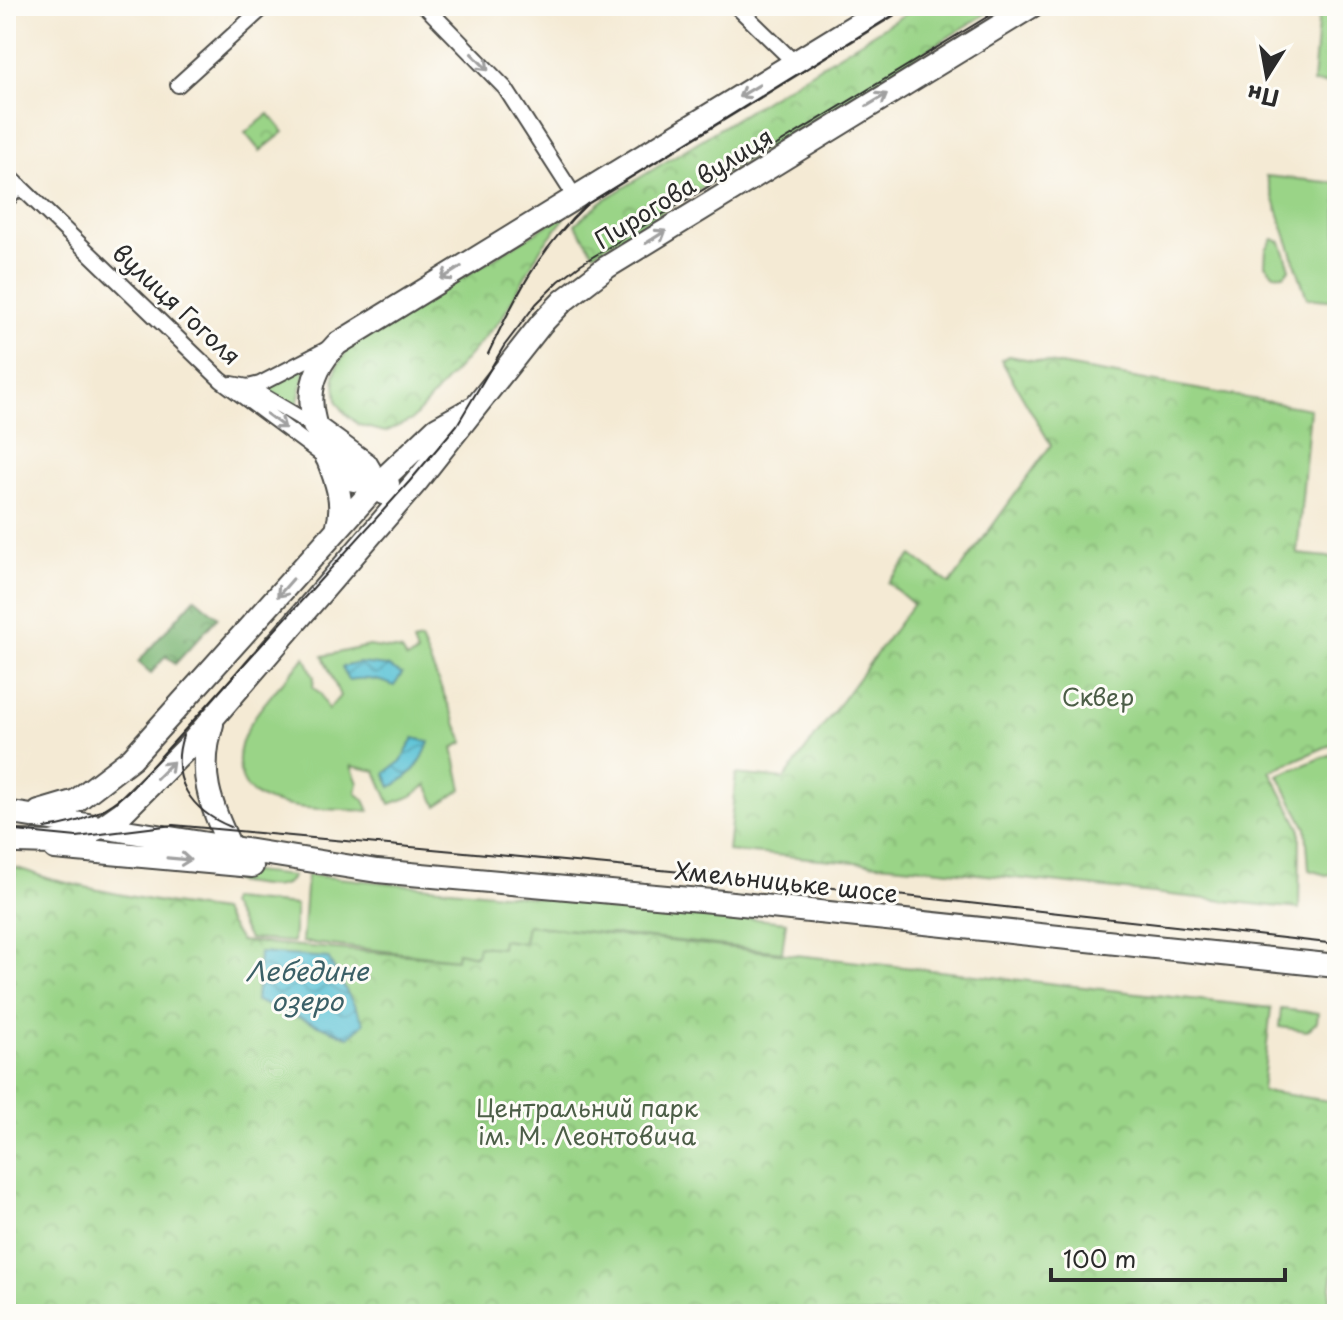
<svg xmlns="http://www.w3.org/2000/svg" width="1343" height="1320" font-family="'Playpen Sans',sans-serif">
<defs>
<pattern id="forest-crowns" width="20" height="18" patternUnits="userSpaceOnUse" patternTransform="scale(2)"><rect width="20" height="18" fill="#7bb674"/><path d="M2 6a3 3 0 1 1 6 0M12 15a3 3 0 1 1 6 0" fill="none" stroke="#65945f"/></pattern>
<pattern id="park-crowns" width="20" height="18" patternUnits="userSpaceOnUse" patternTransform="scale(2)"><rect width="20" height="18" fill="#9ad487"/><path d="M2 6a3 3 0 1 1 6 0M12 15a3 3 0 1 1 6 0" fill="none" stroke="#85b675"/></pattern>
<pattern id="water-waves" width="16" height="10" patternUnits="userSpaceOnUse" patternTransform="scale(2)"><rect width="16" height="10" fill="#5ac2d6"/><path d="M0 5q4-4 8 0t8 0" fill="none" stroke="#4b9eae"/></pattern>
</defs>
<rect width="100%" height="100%" fill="#fdfcf7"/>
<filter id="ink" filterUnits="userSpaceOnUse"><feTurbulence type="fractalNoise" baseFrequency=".0125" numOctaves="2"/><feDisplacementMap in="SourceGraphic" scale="16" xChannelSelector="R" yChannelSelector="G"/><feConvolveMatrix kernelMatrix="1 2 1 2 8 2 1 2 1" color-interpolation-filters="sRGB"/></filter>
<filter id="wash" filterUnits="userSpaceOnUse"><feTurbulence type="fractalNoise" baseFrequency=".006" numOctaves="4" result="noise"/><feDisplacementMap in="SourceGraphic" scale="32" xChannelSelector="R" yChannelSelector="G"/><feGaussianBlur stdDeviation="1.8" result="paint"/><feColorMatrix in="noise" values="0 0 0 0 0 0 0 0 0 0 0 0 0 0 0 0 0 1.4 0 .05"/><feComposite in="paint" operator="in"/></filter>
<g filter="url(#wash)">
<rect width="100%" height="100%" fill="#f4ead4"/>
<path fill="#9ad487" stroke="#628059" stroke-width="2" d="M1319,11L1337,12V84L1313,83Z
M1266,176L1337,183V301L1307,298Z
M1273,239L1281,242L1290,268L1284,275L1274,274L1265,265L1266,249Z
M307,363L296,410L264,389Z
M421,640L464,742L453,748L462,789L437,806L427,785L412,796L390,804L376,771L351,766L358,783L356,793L364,800L369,811C337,809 300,811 269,801C256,797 247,791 242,778C225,733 279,689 305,657L314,677L313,687L321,694L328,710L340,696L323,656L369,646L402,651L407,659L417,654L413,642Z
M1337,752V873L1326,875L1309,870L1306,828L1278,775Z
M233,870L293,876C285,894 255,884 238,883L233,880Z
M307,875L786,922L782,952L527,925L524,943L456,959L302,942Z
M230,899L296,905L293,942L249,939L229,904Z
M1281,1009L1318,1013L1317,1022L1307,1031L1279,1027Z"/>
<path fill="url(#forest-crowns)" stroke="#537050" stroke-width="2" d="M195,598L218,617L175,664L166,656L151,673L138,662Z"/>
<path fill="url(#park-crowns)" stroke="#628059" stroke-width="2" d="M918,6H999L594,253L575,224L602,201Z
M269,114L284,132L260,151L245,133Z
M562,216L564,219L541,248L502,318L412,420L385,432L359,425L346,414L337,402L334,376L338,364L349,348Z
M1009,356L1310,409L1297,554L1337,558V742L1270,771L1300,828L1299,909L913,867L728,851L736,774L784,779L913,604L888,583L912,555L950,584L1051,445L1001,360Z
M6,866C24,868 37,876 54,880C109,893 165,904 221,911L240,941L456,959L457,952L476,956L478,946L501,948L502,940L524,943L527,925L1271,1008L1262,1091L1337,1102V1245L1327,1314H6V1010L13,977L6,975Z"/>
<path fill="url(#water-waves)" stroke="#427680" stroke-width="2" d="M359,663L387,666L402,674L394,686C379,679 365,677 348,680L342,667Z
M414,738L429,742C422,763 412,776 391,787L385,773L401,761Z
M259,953L328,958L364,1023L349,1037L256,1001Z"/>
</g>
<g filter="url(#ink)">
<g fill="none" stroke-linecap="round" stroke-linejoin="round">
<g stroke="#494844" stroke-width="18">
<path id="minor" d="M425,6L505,88L575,197
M736,6L794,62
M178,85L265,6
M6,173L221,380L325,457
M6,201L20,186
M232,384L248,387L260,384L333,346
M248,387L314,426"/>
</g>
<g stroke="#494844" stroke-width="26">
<path id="secondary" d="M314,426L366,464L383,493
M327,458L354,480L388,483
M337,529C358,466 270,412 337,344L887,6
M212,724C197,774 210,803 231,849
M6,812L377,871L723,902L1337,966
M39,812L76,801L132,758L379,483L437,428L471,409
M18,842L51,843L77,837L103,826L123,812L187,748L418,480L542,323L563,301L607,267L1032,6
M55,848L252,866"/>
</g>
<use href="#minor" stroke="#fff" stroke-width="14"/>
<use href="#secondary" stroke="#fff" stroke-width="22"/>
<path stroke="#2b2b2b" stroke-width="2" d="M488,354C516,295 539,250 587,204L908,6
M183,736C169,779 191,811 231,827
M45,828C80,824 106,811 132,788L409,482L457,425L504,346L536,304L559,281L581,264L1005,6
M6,830L77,837L173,825L725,876L1337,944"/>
</g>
<defs><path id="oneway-shaft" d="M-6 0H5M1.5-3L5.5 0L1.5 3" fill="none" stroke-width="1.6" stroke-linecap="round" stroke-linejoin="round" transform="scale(2)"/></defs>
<g stroke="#a0a0a0">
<use href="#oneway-shaft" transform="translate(480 62) rotate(45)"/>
<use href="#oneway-shaft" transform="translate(749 91) rotate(149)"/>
<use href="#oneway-shaft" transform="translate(877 100) rotate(-31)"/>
<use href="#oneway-shaft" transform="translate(656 237) rotate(-32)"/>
<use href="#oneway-shaft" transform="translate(451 273) rotate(148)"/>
<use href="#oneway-shaft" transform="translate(276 421) rotate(37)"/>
<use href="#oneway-shaft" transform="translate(285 588) rotate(131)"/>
<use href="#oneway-shaft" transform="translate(165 770) rotate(-45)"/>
<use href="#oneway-shaft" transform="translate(179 859) rotate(5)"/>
</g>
</g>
<g text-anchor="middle" stroke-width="6" stroke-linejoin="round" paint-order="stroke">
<g font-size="24" fill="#2b2b2b" stroke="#fdfcf7">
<text transform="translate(684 189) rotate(-32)" y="8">Пирогова вулиця</text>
<text transform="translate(176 305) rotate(43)" y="8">вулиця Гоголя</text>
<text transform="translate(786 883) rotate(6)" y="8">Хмельницьке шосе</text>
</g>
<g font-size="24" fill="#4c5e47" stroke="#fdfcf7">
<text x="1098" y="706">Сквер</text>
<text x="587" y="1117">Центральний парк<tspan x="587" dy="28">ім. М. Леонтовича</tspan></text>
</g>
<g font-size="26" font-style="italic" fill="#3b6067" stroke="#fdfcf7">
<text x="307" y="981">Лебедине<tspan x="307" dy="30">озеро</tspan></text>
</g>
</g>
<rect width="1343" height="1320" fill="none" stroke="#fdfcf7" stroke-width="32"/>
<g transform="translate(1267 76) rotate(191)" stroke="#fdfcf7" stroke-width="6" paint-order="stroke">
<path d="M0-6L14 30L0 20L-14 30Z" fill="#2b2b2b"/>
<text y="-12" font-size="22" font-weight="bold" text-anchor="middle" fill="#2b2b2b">Пн</text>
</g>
<path d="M1051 1268v12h234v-12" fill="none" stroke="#2b2b2b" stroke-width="4"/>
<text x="1063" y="1268" font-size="24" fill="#2b2b2b" stroke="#fdfcf7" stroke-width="6" paint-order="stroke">100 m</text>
</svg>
